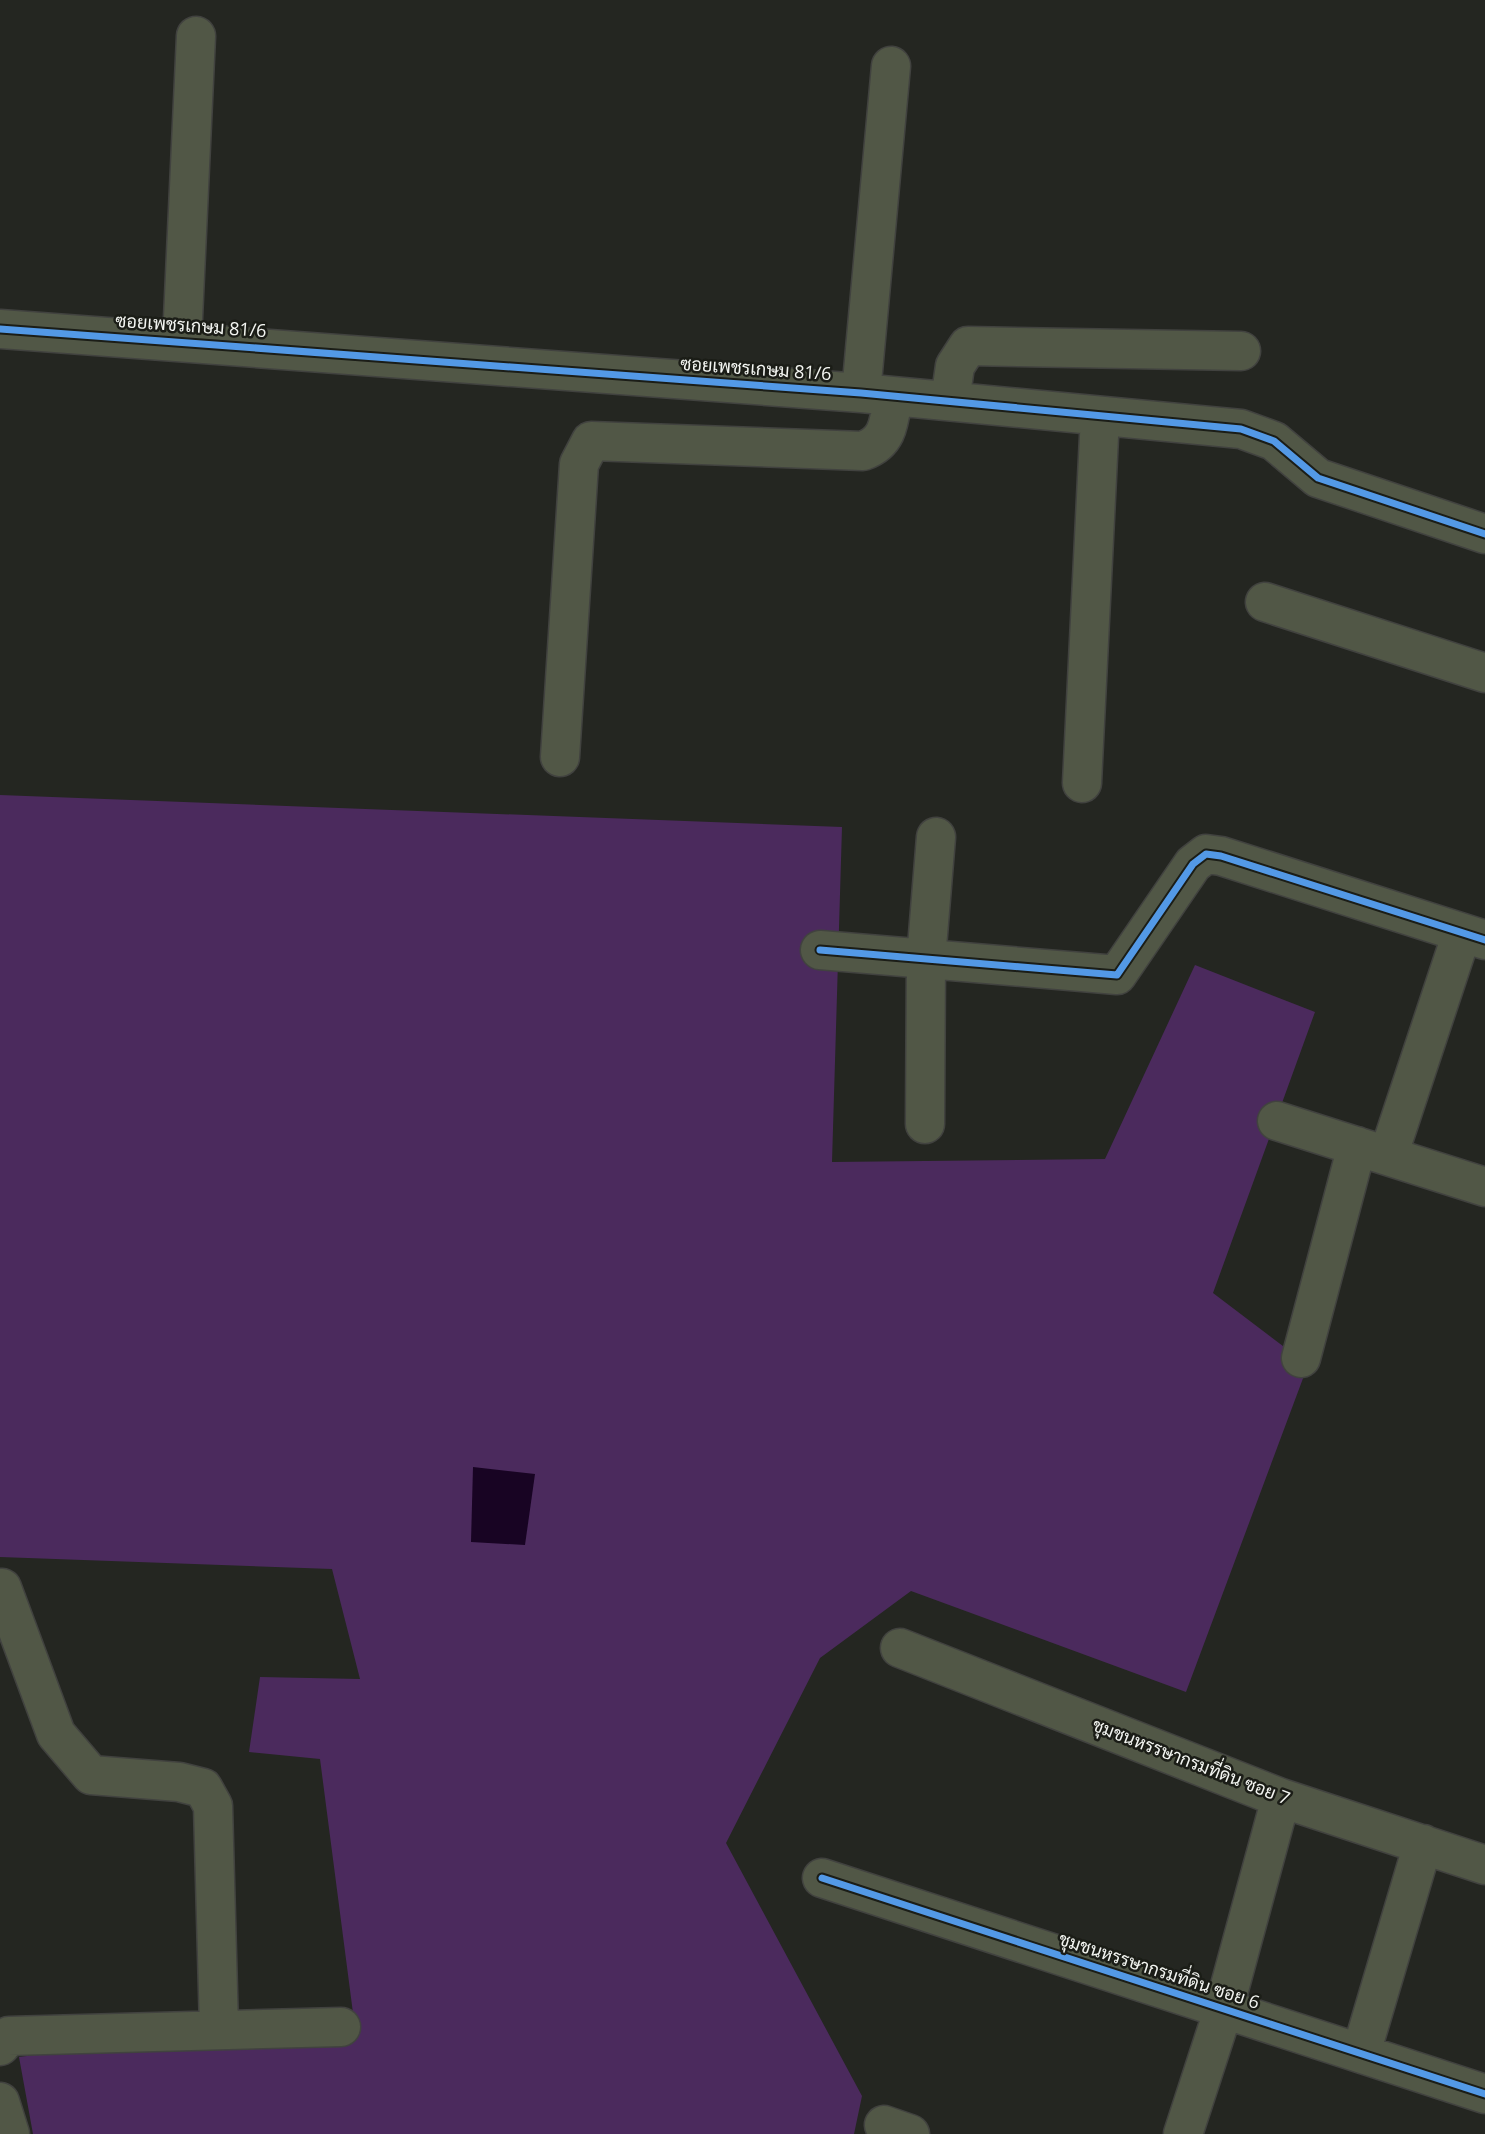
<svg xmlns="http://www.w3.org/2000/svg" width="1485" height="2134" font-family="'Open Sans',Sarabun,sans-serif">
<rect width="100%" height="100%" fill="#242621"/>
<path fill="#4b2a5d" d="M0,795L842,827L832,1162L1105,1159L1195,965L1315,1012L1213,1293L1308,1365L1186,1692L911,1591L820,1658L726,1843L862,2096L854,2134H33L19,2057L353,2013L320,1759L249,1752L260,1677L360,1679L332,1569L0,1557Z"/>
<path fill="#180423" d="M473,1467L535,1474L525,1545L471,1542Z"/>
<g fill="none" stroke-linecap="round" stroke-linejoin="round">
<g stroke="#41423f" stroke-width="41">
<path id="minor" d="M0,329L861,393L1241,429L1274,441L1318,478L1485,534
M182,340L196,36
M861,393L891,66
M950,401L955,366L968,346L1241,351
M1265,602L1485,673
M560,757L579,464L591,441L863,451C889,442 889,421 893,396
M1082,783L1100,416
M820,950L1117,975L1193,864L1206,854L1221,856L1485,940
M1277,1121L1485,1187
M925,1124L926,959L936,837
M1388,1156L1462,933
M1301,1358L1357,1146
M2,1588L56,1734L91,1775L179,1782L203,1788L213,1806L219,2029
M900,1648L1281,1798L1485,1865
M822,1878L1485,2094
M0,2046L9,2036L341,2027
M1361,2053L1423,1844
M0,2102L10,2134
M884,2125L910,2134
M1183,2134L1224,2008L1281,1798"/>
</g>
<use href="#minor" stroke="#515746" stroke-width="38"/>
<g stroke="#1b1d17" stroke-width="11">
<path id="cycleway" d="M0,329L861,393L1241,429L1274,441L1318,478L1485,534
M820,950L1117,975L1193,864L1206,854L1221,856L1485,940
M822,1878L1485,2094"/>
</g>
<use href="#cycleway" stroke="#5399e6" stroke-width="7"/>
</g>
<g text-anchor="middle" stroke-width="5" stroke-linejoin="round" paint-order="stroke">
<g font-size="18" fill="#f3f5f1" stroke="#1b1d17">
<text transform="translate(191 326) rotate(4)" y="6">ซอยเพชรเกษม 81/6</text>
<text transform="translate(756 369) rotate(4)" y="6">ซอยเพชรเกษม 81/6</text>
<text transform="translate(1191 1762) rotate(21)" y="6">ชุมชนหรรษากรมที่ดิน ซอย 7</text>
<text transform="translate(1159 1971) rotate(18)" y="6">ชุมชนหรรษากรมที่ดิน ซอย 6</text>
</g>
</g>
</svg>
